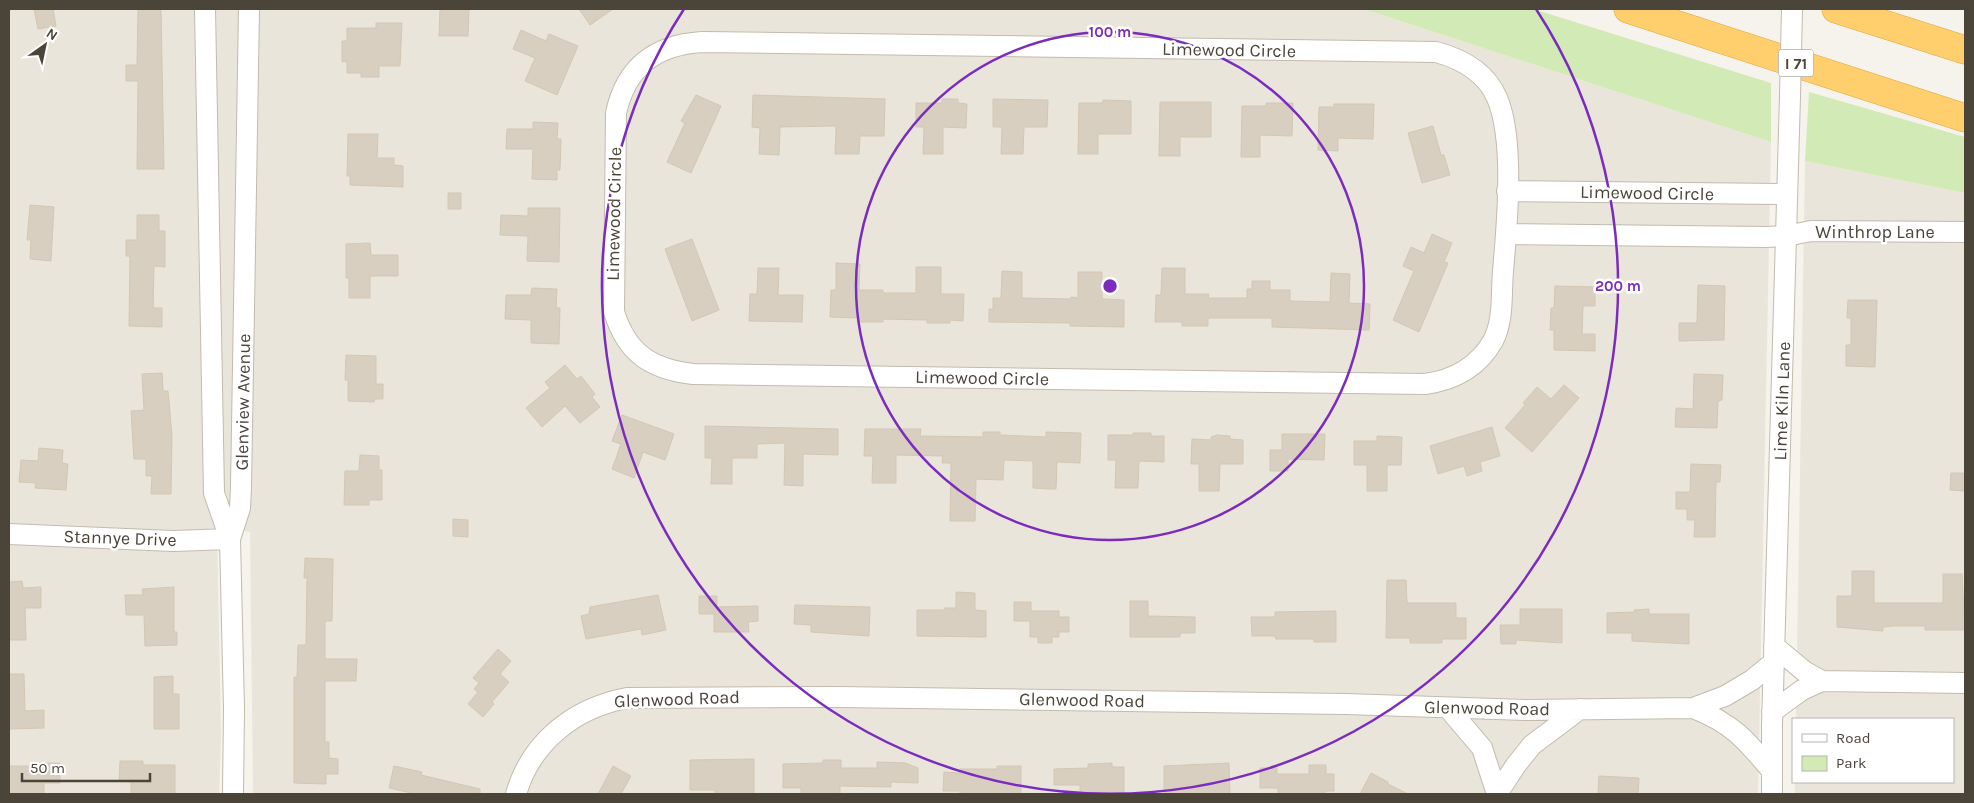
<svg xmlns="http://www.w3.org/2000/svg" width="1974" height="803" font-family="Karla,sans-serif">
<rect width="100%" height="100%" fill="#f6f3ec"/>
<path fill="#eae5da" d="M9,9H1364L1771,142L1758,794H253L250,532L217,527L221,734L219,794H9Z
M1805,161L1965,193V794H1795V782H1953V719H1796Z"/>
<path fill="#d2eab5" d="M1364,9H1533L1771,83V142Z
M1809,92L1965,137V193L1805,161Z"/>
<path fill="#d8cfc1" stroke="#d3c7b4" d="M34,9H53L56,26L38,29Z
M138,9H161L164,169H137L138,81H126V65H137Z
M440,9H469L468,36H439Z
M579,9H613L590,25Z
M376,23H402L400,66H379V77H361V73H347V61L342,62V41H347V28H376Z
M521,30L546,41L549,34L578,46L557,95L525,81L535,58L513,49Z
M696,95L721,106L691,173L667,162L685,123L681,121Z
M753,95L885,99L884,136H860L859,154H835L836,126L780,127L779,155L759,154L760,128L752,127Z
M942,99H958V103L967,104L966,128L943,127V154H923L924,127H916V103H942Z
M993,99L1048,100L1047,127H1024L1023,154H1001L1002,127H993Z
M1103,100L1131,101V134H1098V154H1078L1079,103H1103Z
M1160,102H1211V137H1180V156H1159Z
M1266,103H1293L1292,136L1260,135V157H1241L1242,106H1266Z
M1334,104H1374L1373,139L1338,138V151L1318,150L1319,107H1334Z
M533,122L558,123L557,139H561L560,170H557V180L532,179L533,149H506L507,129H533Z
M1433,126L1441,155H1444L1450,175L1422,183L1408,133Z
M348,134H378L377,158H394V165L403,166V187L350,185V176H347Z
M448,193H461V209H448Z
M30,205L54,207L51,261L30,259L31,240H27Z
M528,208H560L559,262L527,261L528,236L500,235L501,215L528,216Z
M137,215H159V231H165V267L154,266L153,308H162V327L129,326L130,256H126V240H137Z
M1432,234L1452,243L1444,262L1448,263L1419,332L1393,320L1414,271L1403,266L1411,247L1424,253Z
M692,239L719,310L692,321L665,249Z
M370,243L371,255H398V276H370V298H349V278H346V244Z
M836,263L860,264L859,290H883V293H916V267H941V294H964L963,321L950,320V323H927V320L883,319V322H858V318L830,317L831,290H836Z
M758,268H779L778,295H803L802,322L749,321L750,294H757Z
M1162,268H1185V294H1209L1208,298H1247V289H1252V281H1270V290H1290V301L1330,302L1331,273L1350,274L1349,303L1370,304L1369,330L1272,327V318H1208V326H1182V322H1155L1156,295H1161Z
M1002,271L1022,272V298L1071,299V297L1078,298V272H1102V299L1124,300V327L1070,326V323L989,322V309H993V298H1001Z
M1698,285L1725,286L1724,340L1679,341V323H1697Z
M1555,286L1595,287V306H1583L1582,334H1595V351L1554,350V330H1550L1551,308H1554Z
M532,288L557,289L556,308H560L559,344L531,343V320L505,319L506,295H531Z
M1848,300H1877L1875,367L1846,366V345H1851V318H1847Z
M346,355L376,356V384H383V399H375L374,402L348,401V380H345Z
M565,365L577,379L581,376L595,394L592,397L600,407L580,423L565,406L542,427L526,408L550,388L545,382Z
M162,373L163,391H168L172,436L171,494H151L152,476H146V459H134L131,411L144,410L142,374Z
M1694,374L1723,375L1722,400L1718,401L1717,428L1675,427L1676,408L1693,409Z
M1564,385L1579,398L1532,452L1505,428L1525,405L1523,403L1537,387L1551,399Z
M622,415L674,434L665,460L643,452L634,478L612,469L621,444L612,441Z
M705,426L838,429V455L803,454V486L784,485L785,443L757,444V458H732V484H711L712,458H705Z
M1492,427L1500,456L1480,462L1482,471L1467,476L1464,466L1438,474L1430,446Z
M865,429H921L920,436L983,437V432H1000V435L1046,437V432L1081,433L1080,463L1057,462L1056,489H1049L1033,488V461L1004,460L1003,480L976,479L975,521H950L951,463H942L943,456L896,455V483H872L873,456H864Z
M1133,433H1151V436H1164V462L1139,461L1138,488H1115L1116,460H1108V435H1133Z
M1282,434H1325L1324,460L1288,459V471H1270V450H1282Z
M1217,435L1230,436V439L1243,440V464H1220L1219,491H1199V464H1191L1192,439L1211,440V437Z
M1377,436L1402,437L1401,465H1387V491H1367V465H1354V441H1377Z
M39,448L63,450L62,463L68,464L66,490L35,488L36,483L19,482L21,460L38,461Z
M360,455L379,456V470H382V500H369V505H344L345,471H359Z
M1691,464L1721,465L1720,482H1716L1715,537H1694L1695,520H1687V509H1676V492H1690Z
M1951,473H1965V491L1950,490Z
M453,519L468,520V537L453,536Z
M305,558L333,559L332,621H325V659H357L356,681H325V742H329V758L338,759V774H326V784L294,783V677H297L298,645H306L307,578H304Z
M1852,571H1874V603H1943V574H1962L1965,630H1925V626H1892L1883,627V631L1837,627V596H1852Z
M1387,580H1406L1407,603H1456V618H1466V639H1442V643H1410V638H1386Z
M22,581L23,588L41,587V608H25L26,640H9V582Z
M174,587V632H177V645L145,646L144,615H126L125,595H143L142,589Z
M956,592L975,593V610L986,611V637L917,636V610H945L944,608H956Z
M658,595L666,630L642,635L641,629L586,639L581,616L589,614L590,607Z
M699,596H717V607L758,606V621L748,622L749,632H714V614H699Z
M1130,601H1148V616L1195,617V633H1180V637H1130Z
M1014,602H1031V611H1059V617H1069V632H1059V637H1052V643H1038V637H1030V621H1014Z
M795,605L870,607L869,636L811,632V625L794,624Z
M1520,609H1562V643L1516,640V644H1501L1500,625H1520Z
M1649,609V614H1689V644L1632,641V633H1607V613L1635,612L1634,610Z
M1336,611V642H1314V639H1276L1275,636H1252L1251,617H1275V612Z
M498,649L511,661L500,674L509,682L492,702L494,704L483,717L468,704L478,692L474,689L479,683L473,678Z
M9,674H24L25,711L44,710V728L9,729Z
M173,676V694H179V729H154V677Z
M754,759V794H715V790H690V760Z
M823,760H841V768H877V762L905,763L918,768V783L891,782V787L840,786V794H801V788H783V764L823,763Z
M120,761H143V765H175V794H131V782L119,781Z
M35,763H60V783H44V794H9V766H35Z
M1112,763V767H1124V793H1080V785H1054V769L1088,768V764Z
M1229,763L1230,794H1164V766Z
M1309,765H1326V774H1334V791H1325V794H1278V788H1260V768H1277V774H1309Z
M394,766L422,772L421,775L480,789V794H416L389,788Z
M613,766L631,776L621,794H598Z
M997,766H1021V794H960V791H943L944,772L959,773L960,769H997Z
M1371,773L1388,782V784L1408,794H1360Z
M1599,776L1639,778L1638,794H1598Z"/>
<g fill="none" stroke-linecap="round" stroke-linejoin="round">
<g stroke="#c2bbae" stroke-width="22">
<path id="minor" d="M205,9L214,493L230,539
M702,42L1436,52C1462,59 1486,72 1497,98C1515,139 1507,226 1503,271C1501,294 1504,320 1493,341C1478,367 1454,380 1425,384L693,374C650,369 627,353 614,312L616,113C626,67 655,45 702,42Z
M1507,191L1787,194
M1507,234L1766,237L1786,236L1811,231L1965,232
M9,534L173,541L230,539
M1774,646L1804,671L1822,681L1965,683
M1448,708L1482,748L1497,794
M1693,708C1732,723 1746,740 1772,771
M1772,712L1802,690L1822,681
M233,794L234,709L230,539L240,508L241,487L249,9
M516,794C531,742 574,708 627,698L838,697L1346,704L1526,710L1693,708L1725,696L1752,680L1774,662
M1497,794L1516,765L1532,745L1580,709
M1772,794V726L1790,96"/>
</g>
<g stroke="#e0a43c" stroke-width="29">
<path id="motorway" d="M1628,9L1965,118
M1836,9L1965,50"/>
</g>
<use href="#minor" stroke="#fff" stroke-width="20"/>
<use href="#motorway" stroke="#ffcf6e" stroke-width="28"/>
<g stroke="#c2bbae" stroke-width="22" stroke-linecap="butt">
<path id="minor-bridge" d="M1790,96L1792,9"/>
</g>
<use href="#minor-bridge" stroke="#fff" stroke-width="20"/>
</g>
<g fill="none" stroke="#7b2cbf" stroke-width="2.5">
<circle cx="1110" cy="286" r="254"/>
<path d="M1536 9A508 508 0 1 1 684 9"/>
</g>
<g text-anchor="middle" stroke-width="5" stroke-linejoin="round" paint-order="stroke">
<rect fill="#fff" stroke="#817c74" stroke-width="1" x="1778.5" y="49.5" width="35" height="27" rx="4"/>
<g font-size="16" font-weight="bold" fill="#4b4439">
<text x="1796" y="69">I 71</text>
</g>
<g font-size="18" fill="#4b4439" stroke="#fff">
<text transform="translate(1229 50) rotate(1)" y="6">Limewood Circle</text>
<text transform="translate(1647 193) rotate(1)" y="6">Limewood Circle</text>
<text transform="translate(614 214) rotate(-89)" y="6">Limewood Circle</text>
<text x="1875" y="238">Winthrop Lane</text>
<text transform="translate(982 378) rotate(1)" y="6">Limewood Circle</text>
<text transform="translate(1782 401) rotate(-88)" y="6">Lime Kiln Lane</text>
<text transform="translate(243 402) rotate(-89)" y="6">Glenview Avenue</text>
<text transform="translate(120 538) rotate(2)" y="6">Stannye Drive</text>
<text transform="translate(677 699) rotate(-2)" y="6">Glenwood Road</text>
<text transform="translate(1082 700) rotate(1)" y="6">Glenwood Road</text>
<text transform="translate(1487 708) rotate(1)" y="6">Glenwood Road</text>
</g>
</g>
<circle cx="1110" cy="286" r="8" fill="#7b2cbf" stroke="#fff" stroke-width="2.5"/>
<g font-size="15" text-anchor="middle" font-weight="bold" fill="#7b2cbf" stroke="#fff" stroke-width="5" stroke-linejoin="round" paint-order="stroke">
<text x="1110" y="37">100 m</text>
<text x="1618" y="291">200 m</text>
</g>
<rect width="1974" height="803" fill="none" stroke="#4b4439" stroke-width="20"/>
<rect x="1792" y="718" width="162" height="65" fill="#ffffff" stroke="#b7b4b0"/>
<rect x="1802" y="734" width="25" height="8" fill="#ffffff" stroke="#b7b4b0"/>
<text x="1836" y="743" font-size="15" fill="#4b4439">Road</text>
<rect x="1802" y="756" width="25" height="15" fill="#d2eab5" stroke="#b7b4b0"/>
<text x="1836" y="768" font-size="15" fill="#4b4439">Park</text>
<g transform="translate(45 45) rotate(33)" stroke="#ffffff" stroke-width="4" paint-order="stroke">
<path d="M0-4L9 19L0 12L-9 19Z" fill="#4b4439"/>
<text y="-8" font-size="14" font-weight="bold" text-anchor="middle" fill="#4b4439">N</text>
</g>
<path d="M22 773v8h128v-8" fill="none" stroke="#4b4439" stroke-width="2.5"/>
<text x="30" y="773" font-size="15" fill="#4b4439" stroke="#ffffff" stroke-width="4" paint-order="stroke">50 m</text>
</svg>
